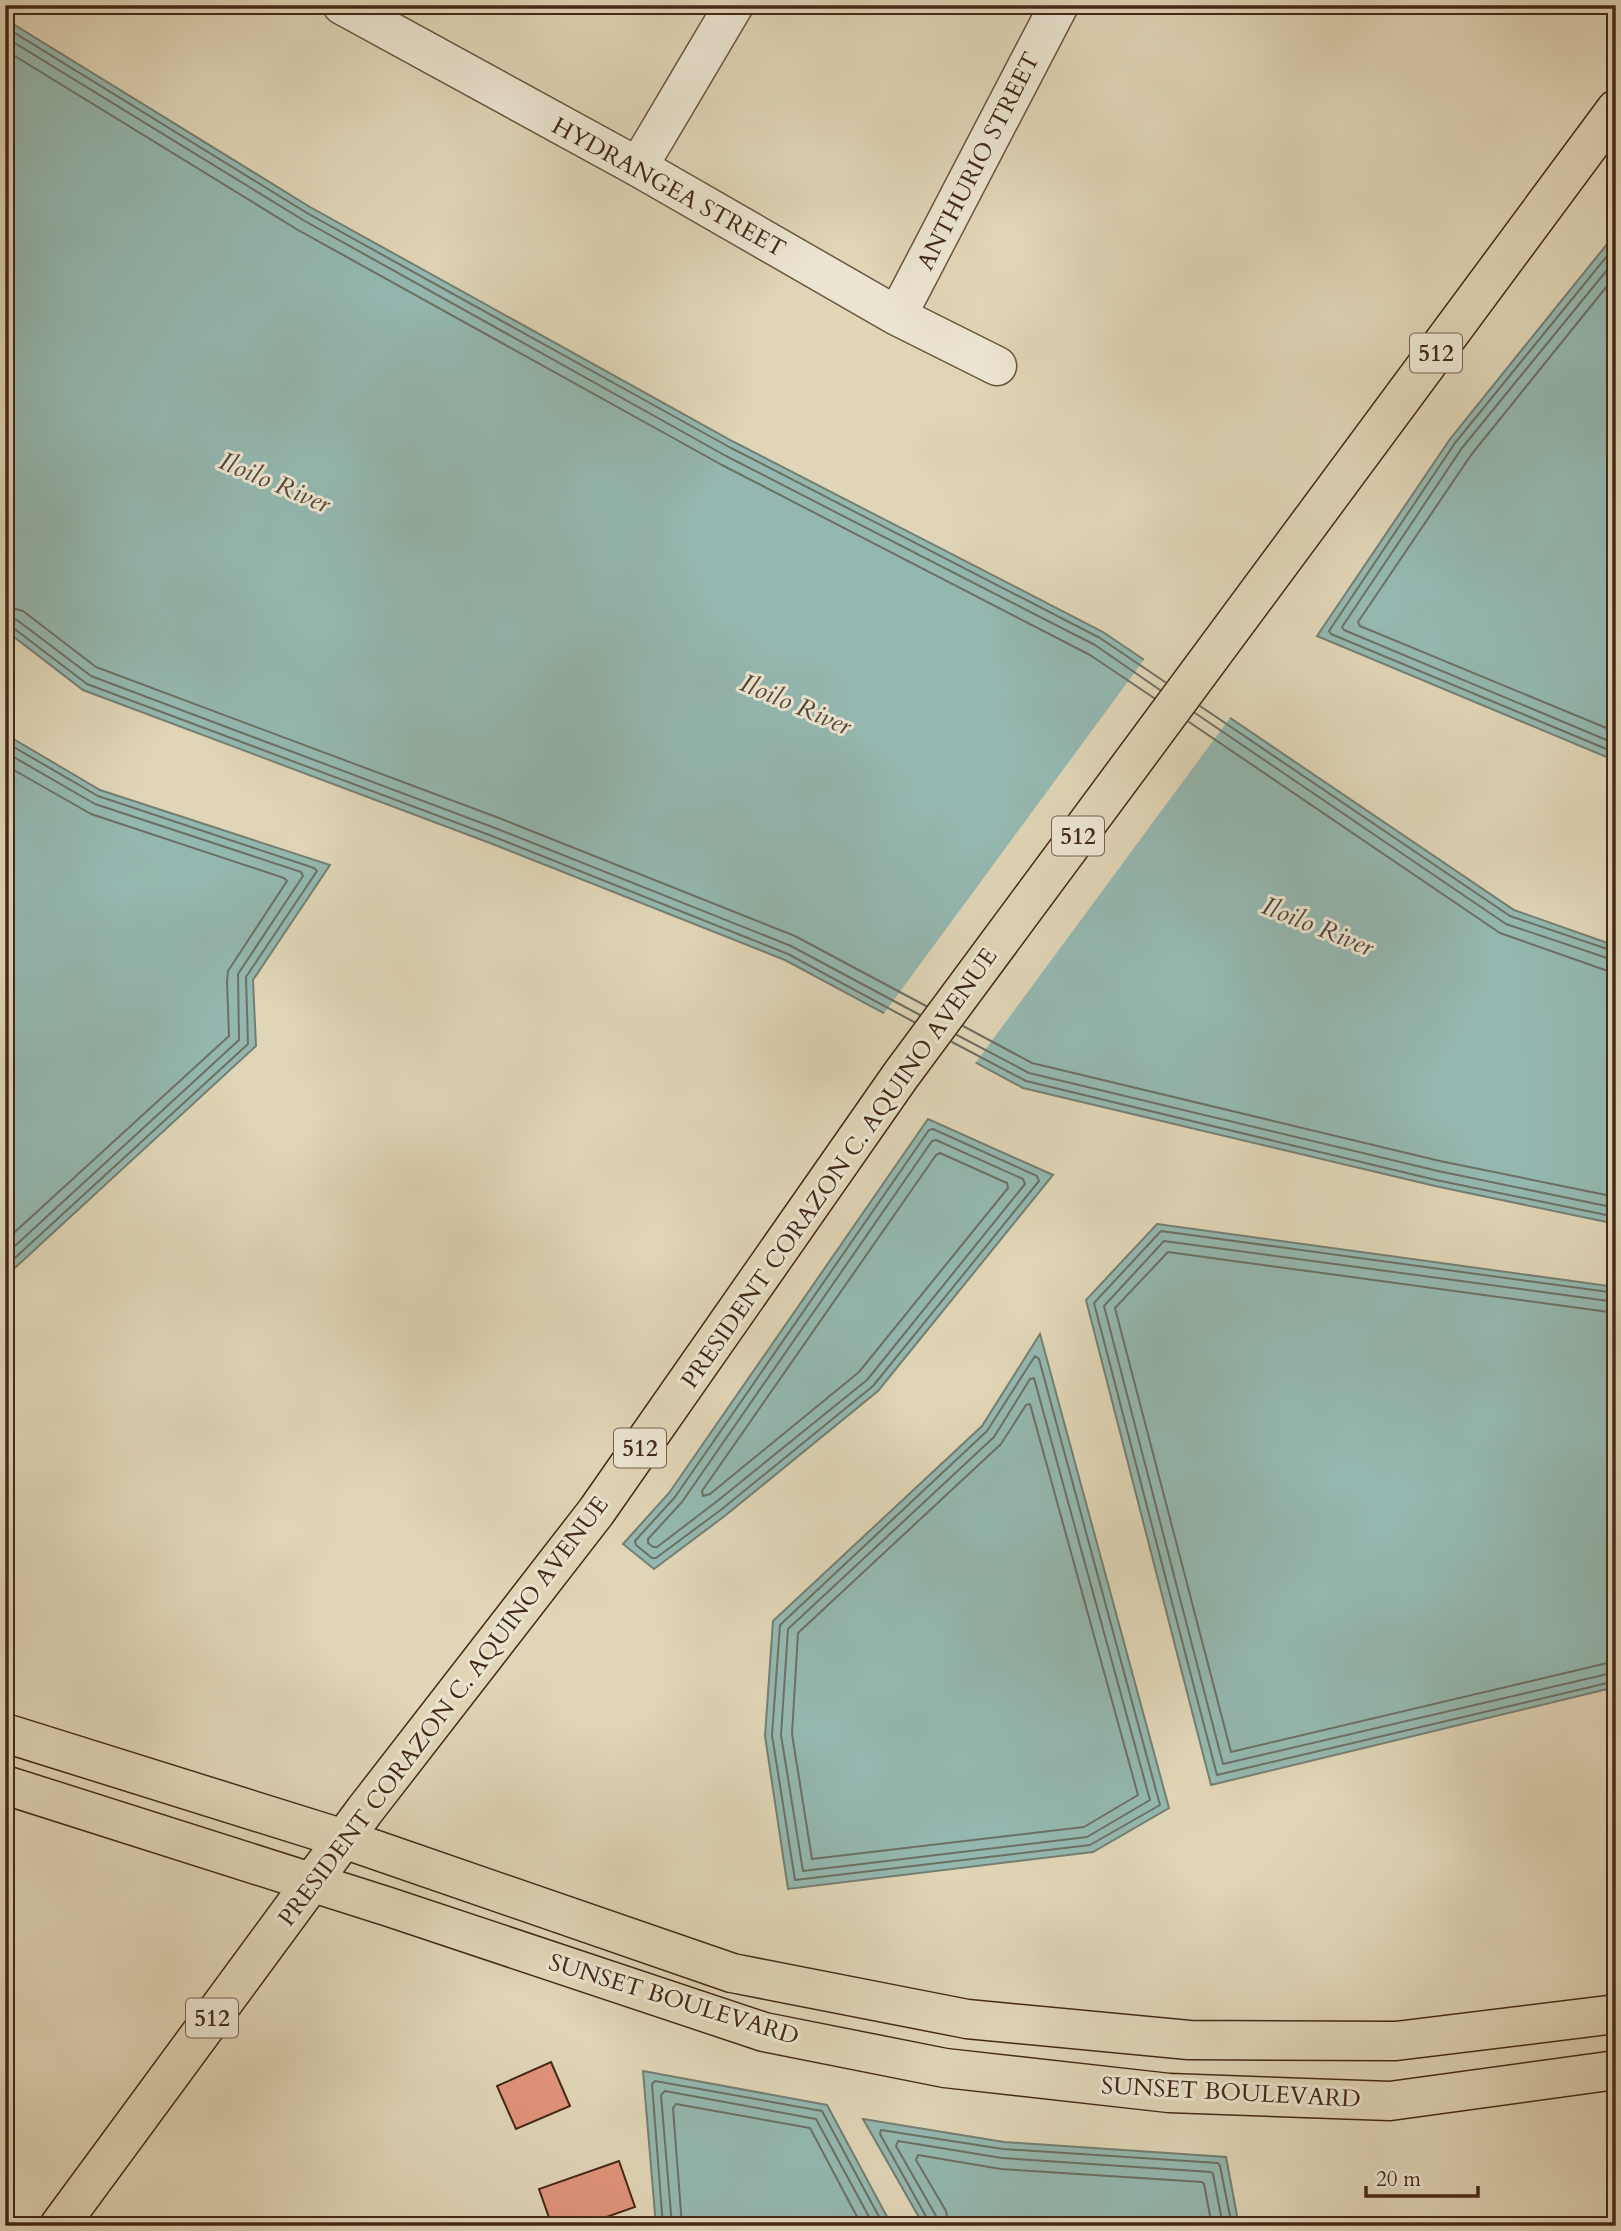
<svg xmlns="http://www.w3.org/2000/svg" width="1621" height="2231" font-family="Cardo,serif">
<rect width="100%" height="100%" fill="#e0d5b6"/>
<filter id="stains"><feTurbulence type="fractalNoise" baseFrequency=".00286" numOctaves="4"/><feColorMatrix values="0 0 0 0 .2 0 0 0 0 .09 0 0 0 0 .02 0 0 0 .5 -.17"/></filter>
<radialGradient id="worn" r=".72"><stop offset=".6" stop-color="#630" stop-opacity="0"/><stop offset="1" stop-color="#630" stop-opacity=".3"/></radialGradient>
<path fill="#94b8b0" stroke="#747f73" stroke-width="2" d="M5,19L310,207L734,442L1103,632L1514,910L1616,946V1224L1435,1186L1023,1088L785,960L490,843L83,690L5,630Z
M1616,233V761L1317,636L1450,439Z
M5,734L100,790L330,865L253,980L256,1046L5,1277Z
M928,1119L1053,1175L878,1391L726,1515L654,1569L623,1544L669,1493Z
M1157,1224L1616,1287V1687L1211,1785L1086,1300Z
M1040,1334L1169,1808L1093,1852L788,1889L765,1736L773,1621L982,1426Z
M643,2071L827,2105L892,2226H656Z
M863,2119L1004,2142L1226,2157L1239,2226H924Z"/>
<path fill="#e0d5b6" d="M1146,657L1232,715L974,1065L882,1016Z"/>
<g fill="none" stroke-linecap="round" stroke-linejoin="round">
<path stroke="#6c7064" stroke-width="2" d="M5,27L307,213L731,448L1100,638L1165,682
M5,37L303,220L726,456L1095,645L1160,690
M5,50L298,230L722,465L1090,655L1154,698
M1616,245L1455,443L1329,631L1331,634L1616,753
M1616,259L1462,448L1342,627L1344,630L1616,744
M1616,275L1471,455L1358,622L1360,626L1616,732
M5,606L23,611L96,667L499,818L795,936L926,1006
M5,616L17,620L91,676L495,828L791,946L920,1015
M5,625L12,627L87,684L492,836L788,954L914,1022
M1200,706L1510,916L1616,952
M1195,713L1506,924L1616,961
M1189,722L1500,933L1605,970L1616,972
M5,742L98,796L314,868L317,871L246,977L248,1044L5,1267
M5,752L95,804L301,872L303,876L238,974L239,1040L5,1255
M5,765L91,814L284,878L287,881L228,971L227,981L229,1036L5,1241
M963,1026L1032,1063L1440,1161L1616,1197
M957,1035L1029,1073L1438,1171L1616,1208
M952,1042L1026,1081L1436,1180L1616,1217
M933,1129L1037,1176L1039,1181L873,1386L722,1509L656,1558H652L636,1545L635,1541L675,1497L929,1130Z
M936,1140L1023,1179L1025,1184L867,1380L716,1502L657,1547H653L648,1543V1539L682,1502L932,1141Z
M940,1153L1007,1183L1008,1188L859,1372L710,1494L703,1496L702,1491L936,1155Z
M1616,1293L1161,1231L1094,1303L1217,1775L1616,1681
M1616,1302L1164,1241L1104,1306L1223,1764L1616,1672
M1616,1313L1168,1252L1115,1308L1231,1752L1616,1661
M1035,1356L1039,1359L1160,1805L1090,1845L795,1880L772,1735L780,1625L987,1431Z
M1034,1378L1150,1800L1087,1837L803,1871L781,1735L788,1629L994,1437L1030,1379Z
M1030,1404L1138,1795L1084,1827L812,1859L792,1734L798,1633L1001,1444L1026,1405Z
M663,2226L652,2084L655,2081L822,2111L884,2226
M672,2226L661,2095L665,2091L816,2119L874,2226
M682,2226L673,2108L676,2104L810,2128L862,2226
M929,2226L928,2220L880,2134L881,2130L1003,2149L1218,2163L1220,2166L1232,2226
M938,2226L936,2216L896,2146L898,2141L1002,2158L1211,2172L1213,2174L1223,2226
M949,2226L946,2211L916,2160L918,2155L1001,2169L1202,2182L1204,2184L1212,2226"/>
</g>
<path fill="#e0947c" stroke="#452917" stroke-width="2" d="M551,2062L570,2106L516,2129L497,2086Z
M619,2161L635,2207L581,2226H552L539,2189Z"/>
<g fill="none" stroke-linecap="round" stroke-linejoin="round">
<g stroke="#6c543f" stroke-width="41">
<path id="minor" d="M342,5L638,167L897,316L997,366
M638,167L734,5
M897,316L1059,5"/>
</g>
<g stroke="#452917" stroke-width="41">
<path id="major" d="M5,1733L344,1839L732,1973L967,2019L1189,2040L1396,2041L1616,2014
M5,1785L389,1907L764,2032L945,2068L1169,2093L1390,2101L1616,2070
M59,2226L365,1810L596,1512L901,1075L1616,109"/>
</g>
<use href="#minor" stroke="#ebe4d0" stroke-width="38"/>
<use href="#major" stroke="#e0d5b6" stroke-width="38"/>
</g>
<g text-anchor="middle" stroke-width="6" stroke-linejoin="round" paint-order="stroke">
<g fill="#ebe4d0" stroke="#77614e" stroke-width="2">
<rect x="1410" y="333.5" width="52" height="39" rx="5"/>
<rect x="1052" y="816.5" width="52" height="39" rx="5"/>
<rect x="614" y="1428.5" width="52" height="39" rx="5"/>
<rect x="186" y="1998.5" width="52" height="39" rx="5"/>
</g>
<g font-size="23" font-weight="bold" fill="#452917">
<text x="1436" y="361">512</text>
<text x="1078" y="844">512</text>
<text x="640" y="1456">512</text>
<text x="212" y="2026">512</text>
</g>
<g font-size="24" fill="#452917" stroke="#ebe4d0">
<text transform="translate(978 161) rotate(-63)" y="8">ANTHURIO STREET</text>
<text transform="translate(669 187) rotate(29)" y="8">HYDRANGEA STREET</text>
<text transform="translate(839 1168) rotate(-55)" y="8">PRESIDENT CORAZON C. AQUINO AVENUE</text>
<text transform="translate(443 1711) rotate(-53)" y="8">PRESIDENT CORAZON C. AQUINO AVENUE</text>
<text transform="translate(674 1999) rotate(17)" y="8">SUNSET BOULEVARD</text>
<text transform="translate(1231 2092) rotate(3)" y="8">SUNSET BOULEVARD</text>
</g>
<g font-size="26" font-style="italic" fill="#554636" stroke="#ebe4d0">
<text transform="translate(275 482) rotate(23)" y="9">Iloilo River</text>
<text transform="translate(796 704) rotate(23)" y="9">Iloilo River</text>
<text transform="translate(1318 926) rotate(22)" y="9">Iloilo River</text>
</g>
</g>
<rect width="1621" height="2231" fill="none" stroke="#e0d5b6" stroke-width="28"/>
<rect x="7" y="7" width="1607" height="2217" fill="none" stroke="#452917" stroke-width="3.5"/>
<rect x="14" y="14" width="1593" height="2203" fill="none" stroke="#452917" stroke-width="2"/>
<path d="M1366 2186v10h112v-10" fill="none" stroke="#452917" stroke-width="3.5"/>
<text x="1376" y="2186" font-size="21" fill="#452917" stroke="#ebe4d0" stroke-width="5" paint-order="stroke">20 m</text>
<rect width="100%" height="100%" filter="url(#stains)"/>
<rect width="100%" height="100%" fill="url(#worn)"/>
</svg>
